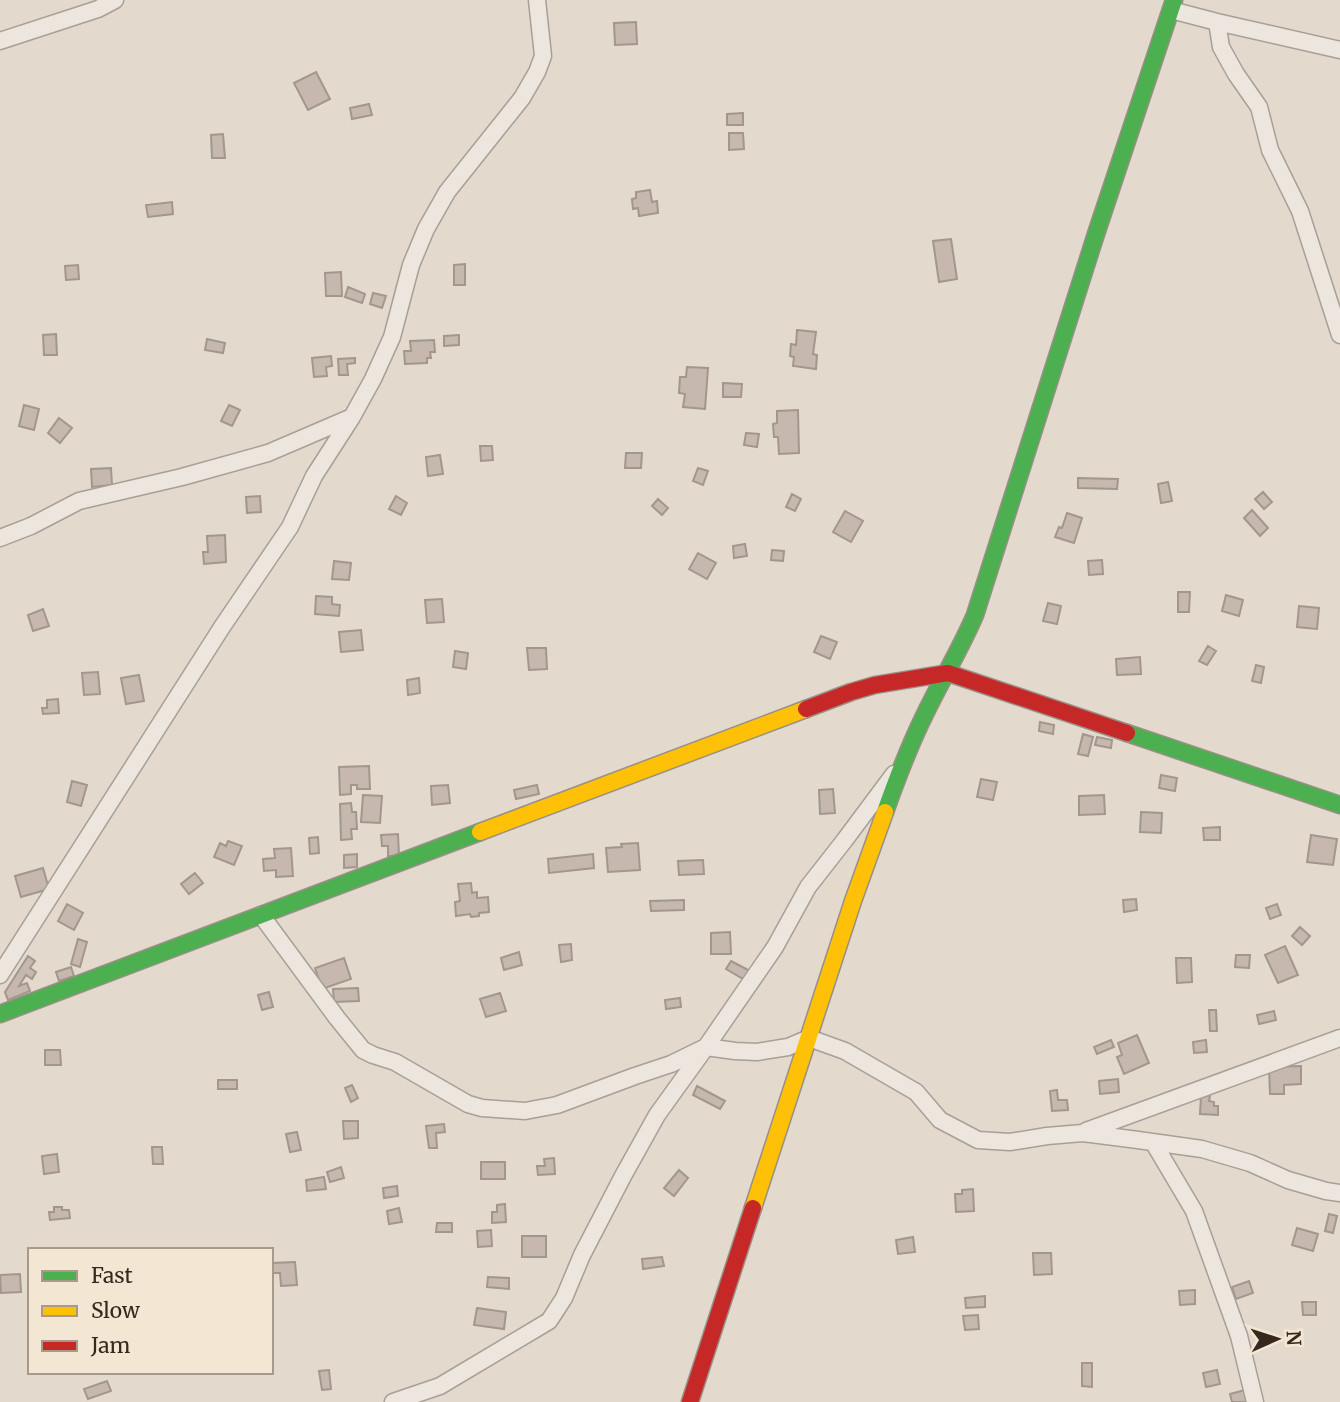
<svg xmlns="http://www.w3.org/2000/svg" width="1340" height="1402" font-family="Merriweather,serif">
<rect width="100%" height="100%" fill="#e3dacd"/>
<path fill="#c6b8ae" stroke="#a3968d" stroke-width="2" d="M636,22L637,44L615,45L614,23Z
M316,72L330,99L308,110L294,83Z
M369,104L372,115L352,119L350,108Z
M743,113V125H727V114Z
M729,133H743L744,149L729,150Z
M223,134L225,158H212L211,135Z
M650,190L652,202L657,201L658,213L639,216L638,208L633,209L632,199L636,198V192Z
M172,202L173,214L148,217L146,205Z
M951,239L957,279L939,282L933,241Z
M465,264V285H454V265Z
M78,265L79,279L66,280L65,266Z
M341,272L342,296H326L325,273Z
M348,287L365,294L362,303L345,297Z
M373,293L386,296L382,308L370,304Z
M797,330L816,332L813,354L817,355L816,369L793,366L794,357L790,356L791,344L796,345Z
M56,334L57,355H44L43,335Z
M459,335V345L444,346V336Z
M207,339L225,343L223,353L205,350Z
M434,340L435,352H430L431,358H427V363L405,364L404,351H411L410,341Z
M331,356L332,366L326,367L327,376L314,377L312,358Z
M355,358V363L347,364L348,375H339L338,359Z
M687,367L708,368L705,409L683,407L685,394L679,393L680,377H686Z
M723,383L742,384L741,397H723Z
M24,405L39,409L34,430L19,426Z
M229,405L240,410L232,426L221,421Z
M798,410L799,453L779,454L778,437H774L773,424L777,423V411Z
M59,418L72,428L60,443L48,433Z
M746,433L759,434L757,447L744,445Z
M480,446H492L493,460L481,461Z
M626,453H642L641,468H625Z
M440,455L443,474L428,476L426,457Z
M111,468L112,485L92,487L91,469Z
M698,468L708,471L703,485L693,481Z
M1078,478L1118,479L1117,489L1078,488Z
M1168,482L1172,501L1161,503L1158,484Z
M1263,492L1272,502L1264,509L1255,499Z
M792,494L801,499L795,511L786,507Z
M260,496L261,512L247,513L246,497Z
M396,496L407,503L401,515L389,509Z
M658,499L668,508L662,515L652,506Z
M1252,510L1268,528L1260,536L1244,518Z
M845,511L863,521L851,542L833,532Z
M1067,513L1082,518L1074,543L1055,537L1059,527L1062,528Z
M225,535L226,562L204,564L203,552H208L207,536Z
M745,544L747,556L734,558L733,546Z
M772,550L784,551L783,561L771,560Z
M698,553L716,563L707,579L689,569Z
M1102,560L1103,574L1089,575L1088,561Z
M334,561L351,563L349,580L332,579Z
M1178,592H1190L1189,612H1178Z
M1226,595L1243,600L1239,616L1222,611Z
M316,596L332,597V604L340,605L339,616L315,614Z
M442,599L444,622L427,623L425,600Z
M1048,603L1061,606L1057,624L1043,621Z
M1299,606L1319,608L1317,629L1297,627Z
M43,609L49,626L33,631L28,615Z
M361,630L363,650L341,652L339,632Z
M821,636L837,642L830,659L814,652Z
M1208,646L1216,651L1207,665L1199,661Z
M527,648H546L547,669L529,670Z
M455,651L468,653L466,669L453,667Z
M1140,657L1141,674L1117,675L1116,659Z
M1256,665L1264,667L1261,683L1252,681Z
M98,672L100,694L84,695L82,673Z
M139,675L144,701L126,704L121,678Z
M419,678L420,693L408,695L407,680Z
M58,699L59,713L43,714L42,708H47V700Z
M1040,722L1054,725L1053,734L1039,731Z
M1083,734L1093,737L1088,756L1078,754Z
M1097,737L1112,740L1111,748L1095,745Z
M369,766L370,789H357V785H351V794L340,795L339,767Z
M1161,775L1177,778L1175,791L1159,788Z
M981,779L997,782L993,800L977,797Z
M72,781L87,785L81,806L67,802Z
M448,785L450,803L432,805L431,786Z
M537,785L539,794L516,799L514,790Z
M833,789L835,813L820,814L819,790Z
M363,795L382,796L380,823L361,822Z
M1104,795L1105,814L1079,815V796Z
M351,803L352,812H356L357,829H351L352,839L341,840L340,804Z
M1141,812L1162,813L1161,833L1140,832Z
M1220,827V840H1204L1203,828Z
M398,834L399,856H388V846H382L381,835Z
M1311,835L1337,839L1333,865L1307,862Z
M318,837L319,853L310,854L309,838Z
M228,841L242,846L234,865L214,857L220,843L226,846Z
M638,843L640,870L608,872L606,848L622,847L621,844Z
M291,848L293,876L276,877V870L264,871L263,859L275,858L274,849Z
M357,854V867L344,868V855Z
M593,854L594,868L549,873L548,859Z
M703,860L704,874L679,875L678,861Z
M43,868L49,889L21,897L15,876Z
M195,873L203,883L189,894L181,884Z
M471,883L472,893L477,892V898L488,897L489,912L479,913V916L471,917L470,914L456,916L455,902L460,901L458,884Z
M1136,899L1137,910L1124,912L1123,900Z
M684,900V910L651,911L650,901Z
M67,904L83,913L74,930L58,921Z
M1277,904L1281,915L1270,919L1266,908Z
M1300,927L1310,936L1302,945L1292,936Z
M730,932L731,954H711V933Z
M78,939L87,942L80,967L71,964Z
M571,944L572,960L561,962L559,945Z
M1285,946L1298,975L1278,983L1265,955Z
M519,952L522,965L504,970L501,958Z
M1236,955H1250L1249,968L1235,967Z
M28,956L35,961L30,968L36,972L32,979L26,975L19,986L27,983L30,991L8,1000L5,992Z
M344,958L351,979L322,989L315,968Z
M1176,958H1191L1192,982L1177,983Z
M731,961L750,971L745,980L726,969Z
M71,967L74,976L59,981L56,972Z
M358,988L359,1001L334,1002L333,989Z
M269,992L273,1007L262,1010L258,995Z
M500,993L506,1011L486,1017L480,999Z
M680,998L681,1007L666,1009L665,1000Z
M1209,1010H1216L1217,1031H1210Z
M1274,1011L1276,1020L1259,1024L1257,1015Z
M1137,1035L1149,1063L1124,1074L1117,1057L1122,1055L1118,1043Z
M1111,1040L1114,1047L1097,1054L1094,1047Z
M1206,1040L1207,1052L1194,1053L1193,1042Z
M45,1050H60L61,1065H45Z
M1301,1066V1084L1284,1085V1094H1270L1269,1067Z
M1118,1079L1119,1092L1100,1094L1099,1081Z
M218,1080H237V1089H218Z
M352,1085L358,1098L351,1102L345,1088Z
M697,1086L725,1101L720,1109L693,1095Z
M1057,1090L1058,1100H1067L1068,1110L1052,1111L1050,1091Z
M1201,1095L1210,1096L1209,1101L1214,1102V1106H1218V1115L1200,1114Z
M343,1121H358V1138L344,1139Z
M444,1124L445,1132L436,1133L437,1148H429L426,1126Z
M297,1132L301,1150L290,1152L286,1134Z
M152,1147H162L163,1164H153Z
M57,1154L59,1172L44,1174L42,1156Z
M554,1158L555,1174L538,1175L537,1166H545L544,1159Z
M481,1162H505V1179H481Z
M341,1167L344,1178L330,1182L327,1172Z
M679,1170L688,1178L674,1196L664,1188Z
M324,1177L326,1189L307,1191L306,1180Z
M397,1186L398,1196L384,1198L383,1188Z
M973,1189L974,1211L956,1212L955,1194H962V1190Z
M505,1204L506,1222L492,1223V1212H497V1205Z
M54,1207H62V1210H69L70,1218L50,1220L49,1212H54Z
M399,1208L402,1222L389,1224L387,1211Z
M1329,1214L1337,1216L1333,1233L1325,1231Z
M437,1223H452V1232H436Z
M1297,1228L1318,1234L1313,1251L1292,1245Z
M491,1230L492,1246L478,1247L477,1231Z
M522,1236H546V1257H522Z
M913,1237L915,1252L898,1254L896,1240Z
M1033,1253H1051L1052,1274L1034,1275Z
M662,1257L664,1266L643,1269L642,1259Z
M295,1262L297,1285L281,1286L280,1273H273L272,1263Z
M20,1274L21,1292L1,1293L0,1275Z
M488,1277L509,1278V1289L487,1287Z
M1249,1281L1253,1293L1236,1299L1232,1287Z
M1195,1290V1304L1180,1305L1179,1291Z
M985,1296V1307L966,1308L965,1298Z
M1302,1302H1316V1315H1303Z
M477,1308L506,1312L504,1329L474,1325Z
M978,1315L979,1329L965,1330L963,1316Z
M1082,1363H1092V1387L1082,1386Z
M329,1370L331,1389L322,1390L319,1371Z
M1217,1370L1220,1384L1206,1387L1203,1373Z
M107,1381L111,1391L88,1399L84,1389Z
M1245,1390L1248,1402H1232L1230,1394Z"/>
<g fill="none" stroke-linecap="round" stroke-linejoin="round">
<g stroke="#a89f96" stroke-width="19">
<path id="street" d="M1171,10L1217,22L1340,50
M1217,22L1221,47L1236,74L1259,107L1270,150L1300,211L1340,335
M0,41L98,9L115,0
M0,538L31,526L79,501L182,477L268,453L352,417
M261,915L337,1018L363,1050L373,1055L395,1062L468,1104L482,1108L525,1111L557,1105L635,1076L671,1064L706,1047L735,1051L757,1052L788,1047L809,1038L845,1051L916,1092L940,1120L978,1140L1010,1142L1047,1136L1083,1133L1138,1140L1202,1149L1250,1163L1288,1180L1326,1191L1340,1193
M0,975L222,627L290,527L314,476L352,417L373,379L392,337L411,265L426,229L447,192L522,98L537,72L543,56L537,0
M1086,1131L1340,1038
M1153,1142L1194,1211L1239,1336L1255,1402
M393,1402L440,1386L549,1321L564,1298L582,1255L623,1176L657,1115L706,1047L775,947L808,887L844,841L894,774"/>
</g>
<g stroke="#988f86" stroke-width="19">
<path id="fast" d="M1127,733L1340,805
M885,812C897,778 910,744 926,712C942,679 961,648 975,615L1096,234L1174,0
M0,1014L480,832"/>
</g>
<g stroke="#988f86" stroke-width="19">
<path id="slow" d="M480,832L806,709
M753,1208L853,901L885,812"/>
</g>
<g stroke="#988f86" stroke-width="19">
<path id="jam" d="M806,709L851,692L875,685L948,673L1127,733
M690,1402L753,1208"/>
</g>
<use href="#street" stroke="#ece6de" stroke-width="16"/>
<use href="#fast" stroke="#4caf50" stroke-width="16"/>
<use href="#slow" stroke="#ffc107" stroke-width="16"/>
<use href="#jam" stroke="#c62828" stroke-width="16"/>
</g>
<rect x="28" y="1248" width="245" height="126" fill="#f3e7d3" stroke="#a79a8b" stroke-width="2"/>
<rect x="42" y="1271" width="35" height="10" fill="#4caf50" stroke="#a79a8b" stroke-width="2"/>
<text x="91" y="1283" font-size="21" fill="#36271f">Fast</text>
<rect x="42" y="1306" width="35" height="10" fill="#ffc107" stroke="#a79a8b" stroke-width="2"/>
<text x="91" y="1318" font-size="21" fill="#36271f">Slow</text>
<rect x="42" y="1341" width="35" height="10" fill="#c62828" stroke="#a79a8b" stroke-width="2"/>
<text x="91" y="1353" font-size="21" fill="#36271f">Jam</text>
<g transform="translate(1277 1339) rotate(87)" stroke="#f3e7d3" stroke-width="5" paint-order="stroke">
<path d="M0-5L12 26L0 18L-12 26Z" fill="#36271f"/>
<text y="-10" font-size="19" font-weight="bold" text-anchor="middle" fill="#36271f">N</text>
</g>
</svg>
